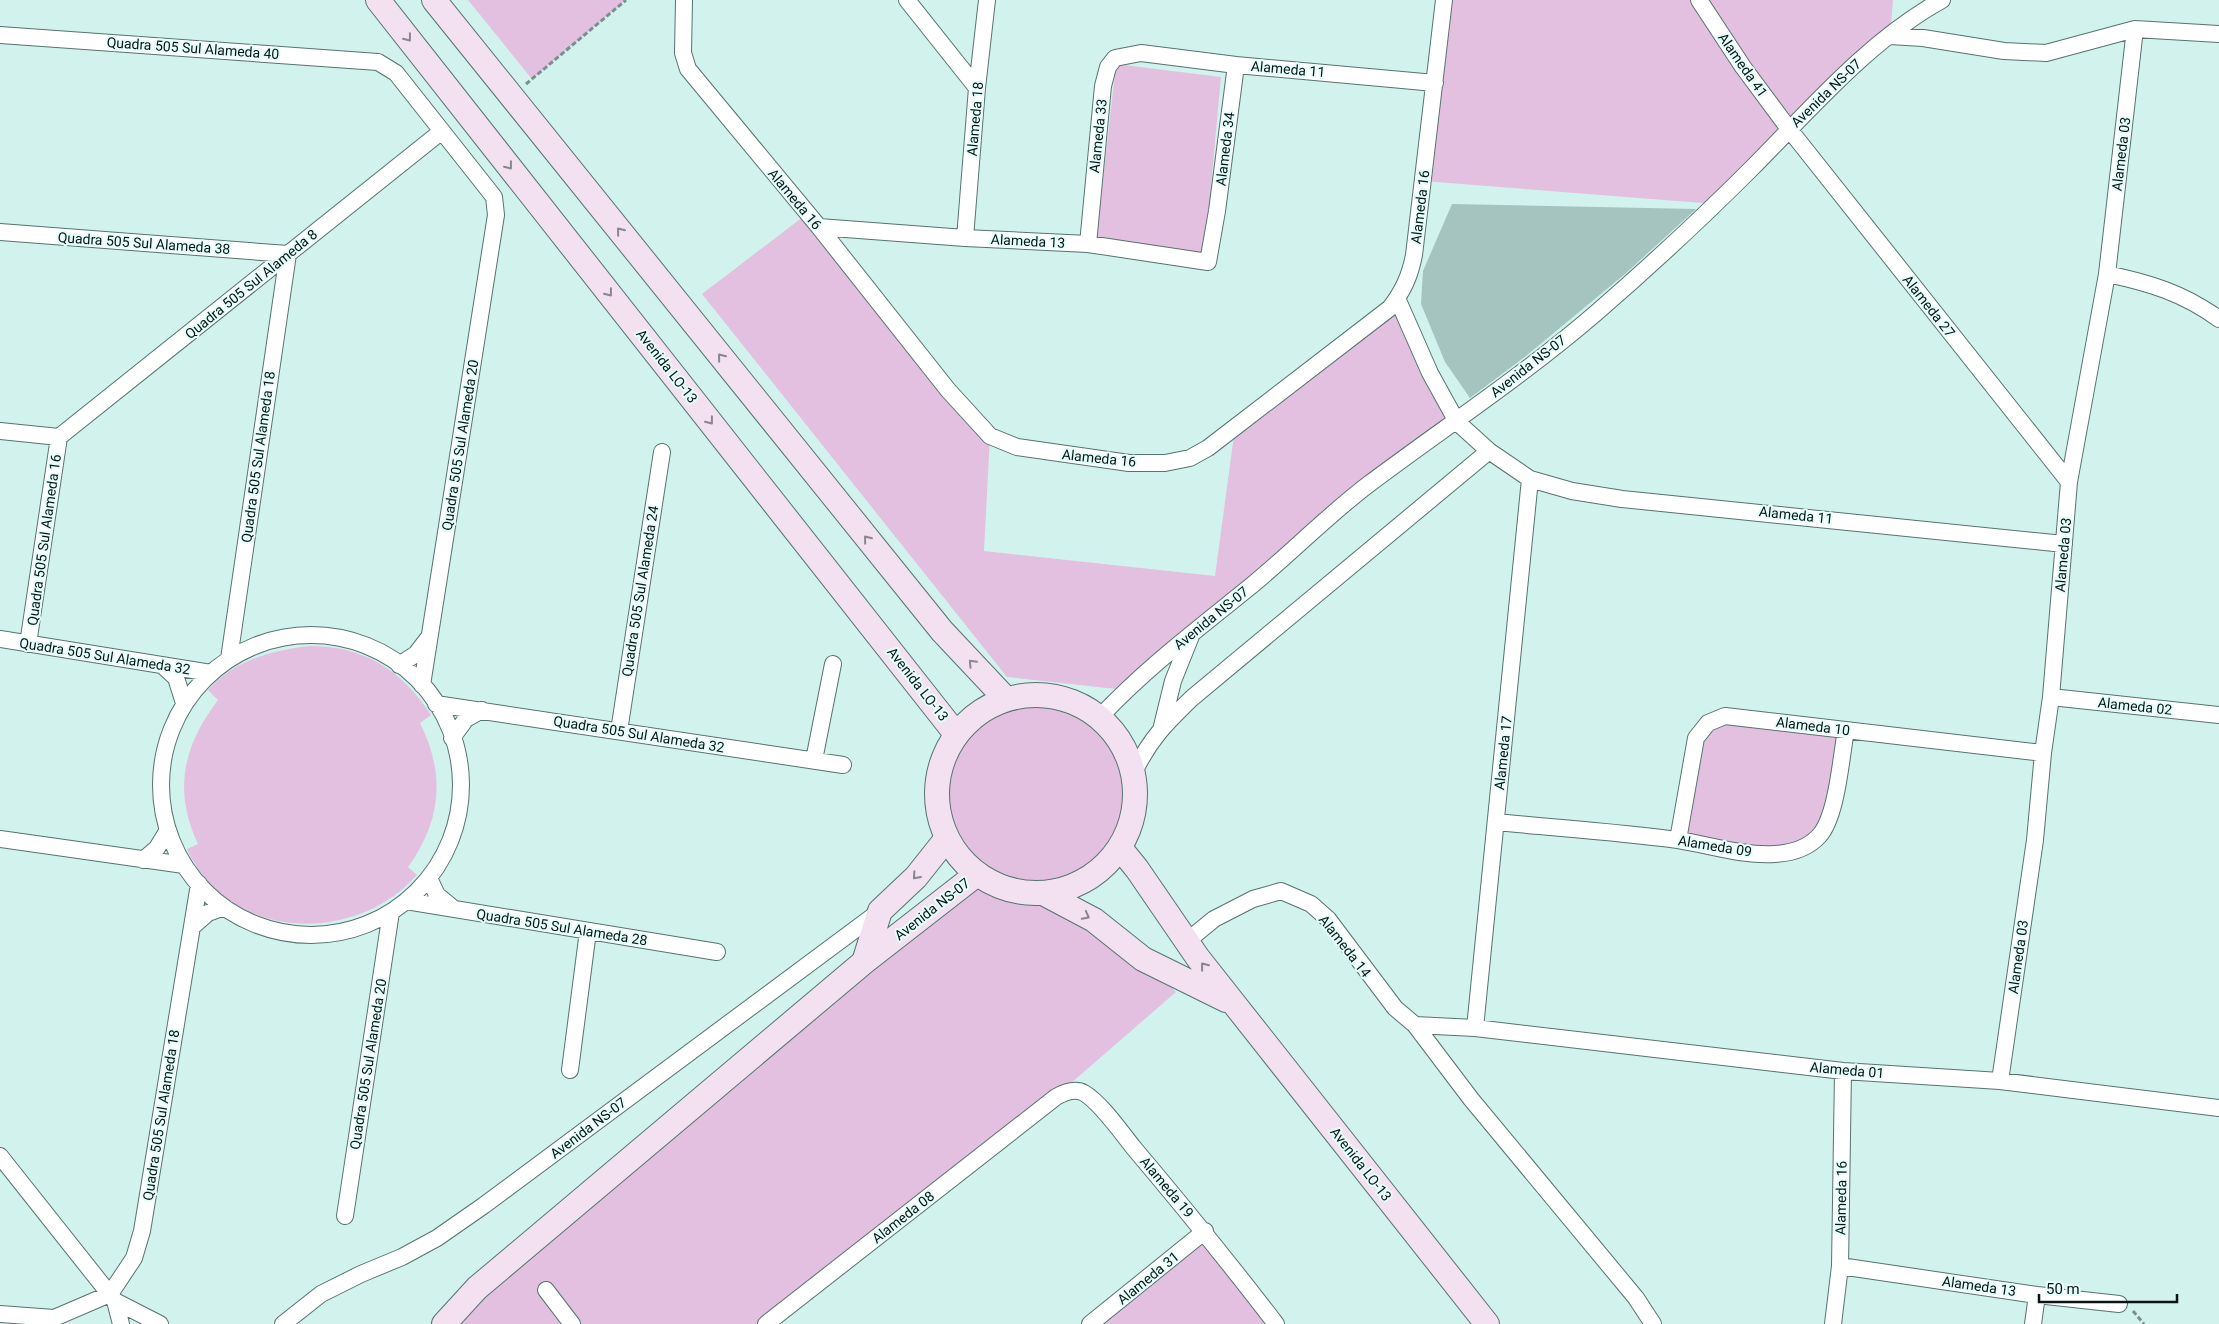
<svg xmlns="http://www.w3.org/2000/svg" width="2219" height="1324" font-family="Roboto,sans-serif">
<rect width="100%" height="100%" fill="#d2f2ee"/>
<path fill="#e3c0e0" d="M468,0H626L532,79Z
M1444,0H1893L1890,36L1715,204L1423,181Z
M1116,64L1221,77L1204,262L1096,241Z
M808,213L990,436L984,551L1215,576L1235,428L1397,298L1457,422L1125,690L1007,677L702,294Z
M311,646C364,646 403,671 431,715L420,723C446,775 441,821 408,867L417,875C354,946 228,941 187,849L198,844C173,791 183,746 218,700L208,690C235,660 272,650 311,646Z
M1038,694L1071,700L1100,717L1126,751L1134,779L1133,817L1120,848L1083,882L1044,893L1143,959L1176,992L1040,1110L769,1324H431L473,1283L977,873C966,863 954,852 947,838C940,824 939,809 939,793C940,747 961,717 1004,699C1014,695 1027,695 1038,694Z
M1716,718L1846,730L1831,814L1790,852L1678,840L1696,738Z
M1205,1231L1276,1324H1090Z"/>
<path fill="#a5c4c0" d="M1452,204L1696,209L1625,274L1526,356L1470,398L1445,362L1421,304L1423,271Z"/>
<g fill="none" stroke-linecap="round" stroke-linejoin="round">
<g stroke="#56736f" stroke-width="18">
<path id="street" d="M684,0L683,53L688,69L819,227L948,390L990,436L1017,447L1129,463H1165L1190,458L1208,448L1390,308C1403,291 1410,276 1414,255L1444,0
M907,0L977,88
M1699,0L1743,67L1789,129L2069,482
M0,35L378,62L396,73L494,197L496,215L422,685
M1890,36L1923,38L2004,51L2046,53L2135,29L2219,34
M819,227L965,238L1088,244L1208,262L1217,211L1236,65
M0,232L288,254L229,659
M965,238L977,88L987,0
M1088,244L1103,86L1108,67L1115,58L1141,53L1236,65L1435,83
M2107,274C2150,283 2183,293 2219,319
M1397,298L1430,373L1457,422L1489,451L1530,479L1572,491L1622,499L2064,544
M0,431L59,437
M59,437L442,131
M161 785a150 150 0 1 1 300 0a150 150 0 1 1-300 0Z
M0,639L211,673
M28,644L59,437
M162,665L176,678L184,703
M399,665L416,654L429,637
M2051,697L2219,715
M436,704L843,765
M1100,717C1146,668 1199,628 1251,586C1291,553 1328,515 1369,484C1445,427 1524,375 1596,313C1649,267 1701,219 1751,169C1810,110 1868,41 1942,0
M1162,726L1173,681L1191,636
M619,731L662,452
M452,738L466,719L482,710
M814,760L833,664
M1134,772C1150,739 1166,723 1192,698L1489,451
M1496,822C1557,828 1618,832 1678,840C1710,845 1742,856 1775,854C1791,853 1808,848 1819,836C1837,817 1841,757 1846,730
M0,839L184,865
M1678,840L1696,738L1708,723L1725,716L2043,753
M143,860L157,848L168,830
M429,878L437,895L454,909
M406,901L717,952
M192,927L208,913L224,907
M1186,942L1214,919L1253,899L1281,891L1311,904L1328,919L1395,1008L1415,1025L1471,1099L1636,1298L1653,1324
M1415,1025L1475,1028L1843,1071L2000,1081L2219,1108
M1475,1028L1530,479
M570,1070L588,931
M2000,1081L2035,840L2043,753L2051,697L2069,482L2107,274L2135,29
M0,1156L115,1301L121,1324
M345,1216L391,912
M1840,1266L2037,1295L2119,1304
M546,1290L572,1324
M115,1301L160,1324
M0,1314L54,1318L110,1294L134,1258L142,1231L199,884
M283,1324L321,1294L361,1274L402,1257L437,1238L483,1206L880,911
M766,1324L1056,1097C1065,1092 1075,1088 1084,1093C1100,1102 1121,1132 1133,1147C1182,1205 1230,1264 1276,1324
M1090,1324L1205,1231
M1833,1324L1840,1266L1843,1071
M2033,1324L2037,1295"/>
</g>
<g stroke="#56736f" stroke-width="26">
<path id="secondary" d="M378,0L956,734
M434,0L942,631L1005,698
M937 794a99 99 0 1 1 198 0a99 99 0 1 1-198 0Z
M1120,848L1137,869L1198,958L1487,1324
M1043,893L1094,920L1143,959L1226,1000
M864,962L880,911L916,877L947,838
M444,1324L477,1288L864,962L977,874"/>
</g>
<path stroke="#79908e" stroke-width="3" stroke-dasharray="5 2.5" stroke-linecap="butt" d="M526,84L626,0
M2133,1311L2144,1324"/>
<use href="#street" stroke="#fff" stroke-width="16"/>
<use href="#secondary" stroke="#f3e1f2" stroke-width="24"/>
</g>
<defs><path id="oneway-chevron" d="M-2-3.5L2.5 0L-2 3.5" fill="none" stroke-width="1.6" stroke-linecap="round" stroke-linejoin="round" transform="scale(1.25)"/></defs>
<g stroke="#8a858e">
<use href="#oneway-chevron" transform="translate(408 38) rotate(52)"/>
<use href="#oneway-chevron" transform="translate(509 166) rotate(52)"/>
<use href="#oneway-chevron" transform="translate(620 231) rotate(-129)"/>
<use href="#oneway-chevron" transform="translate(609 293) rotate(52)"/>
<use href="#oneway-chevron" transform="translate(721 357) rotate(-129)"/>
<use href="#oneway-chevron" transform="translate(710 421) rotate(52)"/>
<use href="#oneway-chevron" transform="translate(867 539) rotate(-129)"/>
<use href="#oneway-chevron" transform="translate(972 663) rotate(-133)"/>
<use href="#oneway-chevron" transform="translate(916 876) rotate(132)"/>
<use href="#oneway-chevron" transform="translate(1086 916) rotate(28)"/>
<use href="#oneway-chevron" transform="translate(1204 966) rotate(-128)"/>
</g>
<g text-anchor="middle" stroke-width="4" stroke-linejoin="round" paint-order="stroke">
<g font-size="14" fill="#091514" stroke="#e4fefb">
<text transform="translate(193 48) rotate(4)" y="5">Quadra 505 Sul Alameda 40</text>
<text transform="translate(1743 65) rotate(55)" y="5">Alameda 41</text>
<text transform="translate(1288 69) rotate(5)" y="5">Alameda 11</text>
<text transform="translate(1826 93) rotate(-44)" y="5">Avenida NS-07</text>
<text transform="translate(975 119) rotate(-85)" y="5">Alameda 18</text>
<text transform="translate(1098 136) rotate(-84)" y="5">Alameda 33</text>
<text transform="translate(1225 149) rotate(-83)" y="5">Alameda 34</text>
<text transform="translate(2121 154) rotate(-83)" y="5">Alameda 03</text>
<text transform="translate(795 199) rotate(50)" y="5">Alameda 16</text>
<text transform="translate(1420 207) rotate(-83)" y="5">Alameda 16</text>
<text transform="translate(1028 241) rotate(3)" y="5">Alameda 13</text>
<text transform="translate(144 243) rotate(4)" y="5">Quadra 505 Sul Alameda 38</text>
<text transform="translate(251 284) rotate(-39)" y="5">Quadra 505 Sul Alameda 8</text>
<text transform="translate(1929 306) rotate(52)" y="5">Alameda 27</text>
<text transform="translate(667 366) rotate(52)" y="5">Avenida LO-13</text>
<text transform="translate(1528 366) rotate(-38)" y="5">Avenida NS-07</text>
<text transform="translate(460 445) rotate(-81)" y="5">Quadra 505 Sul Alameda 20</text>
<text transform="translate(258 457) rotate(-82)" y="5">Quadra 505 Sul Alameda 18</text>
<text transform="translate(1099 458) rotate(6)" y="5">Alameda 16</text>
<text transform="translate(1796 515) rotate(6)" y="5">Alameda 11</text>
<text transform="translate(44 540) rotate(-82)" y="5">Quadra 505 Sul Alameda 16</text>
<text transform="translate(2063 555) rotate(-85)" y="5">Alameda 03</text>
<text transform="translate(640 591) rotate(-81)" y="5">Quadra 505 Sul Alameda 24</text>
<text transform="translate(1211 618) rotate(-39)" y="5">Avenida NS-07</text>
<text transform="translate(105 656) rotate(9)" y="5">Quadra 505 Sul Alameda 32</text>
<text transform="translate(918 684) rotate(52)" y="5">Avenida LO-13</text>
<text transform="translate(2135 706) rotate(6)" y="5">Alameda 02</text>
<text transform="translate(1813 726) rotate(7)" y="5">Alameda 10</text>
<text transform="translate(639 734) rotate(9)" y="5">Quadra 505 Sul Alameda 32</text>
<text transform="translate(1503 753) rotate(-84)" y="5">Alameda 17</text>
<text transform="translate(1715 846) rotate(9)" y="5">Alameda 09</text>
<text transform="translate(932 909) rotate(-38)" y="5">Avenida NS-07</text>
<text transform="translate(562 927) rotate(9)" y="5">Quadra 505 Sul Alameda 28</text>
<text transform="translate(1345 946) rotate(52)" y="5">Alameda 14</text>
<text transform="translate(2018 957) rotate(-82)" y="5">Alameda 03</text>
<text transform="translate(368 1064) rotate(-81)" y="5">Quadra 505 Sul Alameda 20</text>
<text transform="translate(1847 1070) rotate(5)" y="5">Alameda 01</text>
<text transform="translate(161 1115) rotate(-81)" y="5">Quadra 505 Sul Alameda 18</text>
<text transform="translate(588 1128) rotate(-37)" y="5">Avenida NS-07</text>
<text transform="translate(1361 1164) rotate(52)" y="5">Avenida LO-13</text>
<text transform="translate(1167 1187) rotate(50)" y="5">Alameda 19</text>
<text transform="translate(1841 1198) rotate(-89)" y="5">Alameda 16</text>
<text transform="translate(903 1217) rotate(-38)" y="5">Alameda 08</text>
<text transform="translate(1148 1278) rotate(-39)" y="5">Alameda 31</text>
<text transform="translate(1979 1286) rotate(8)" y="5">Alameda 13</text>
</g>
</g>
<path d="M2039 1294v8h138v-8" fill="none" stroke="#091514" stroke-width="2.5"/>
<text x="2046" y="1294" font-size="15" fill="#091514" stroke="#e4fefb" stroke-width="4" paint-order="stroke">50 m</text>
</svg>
